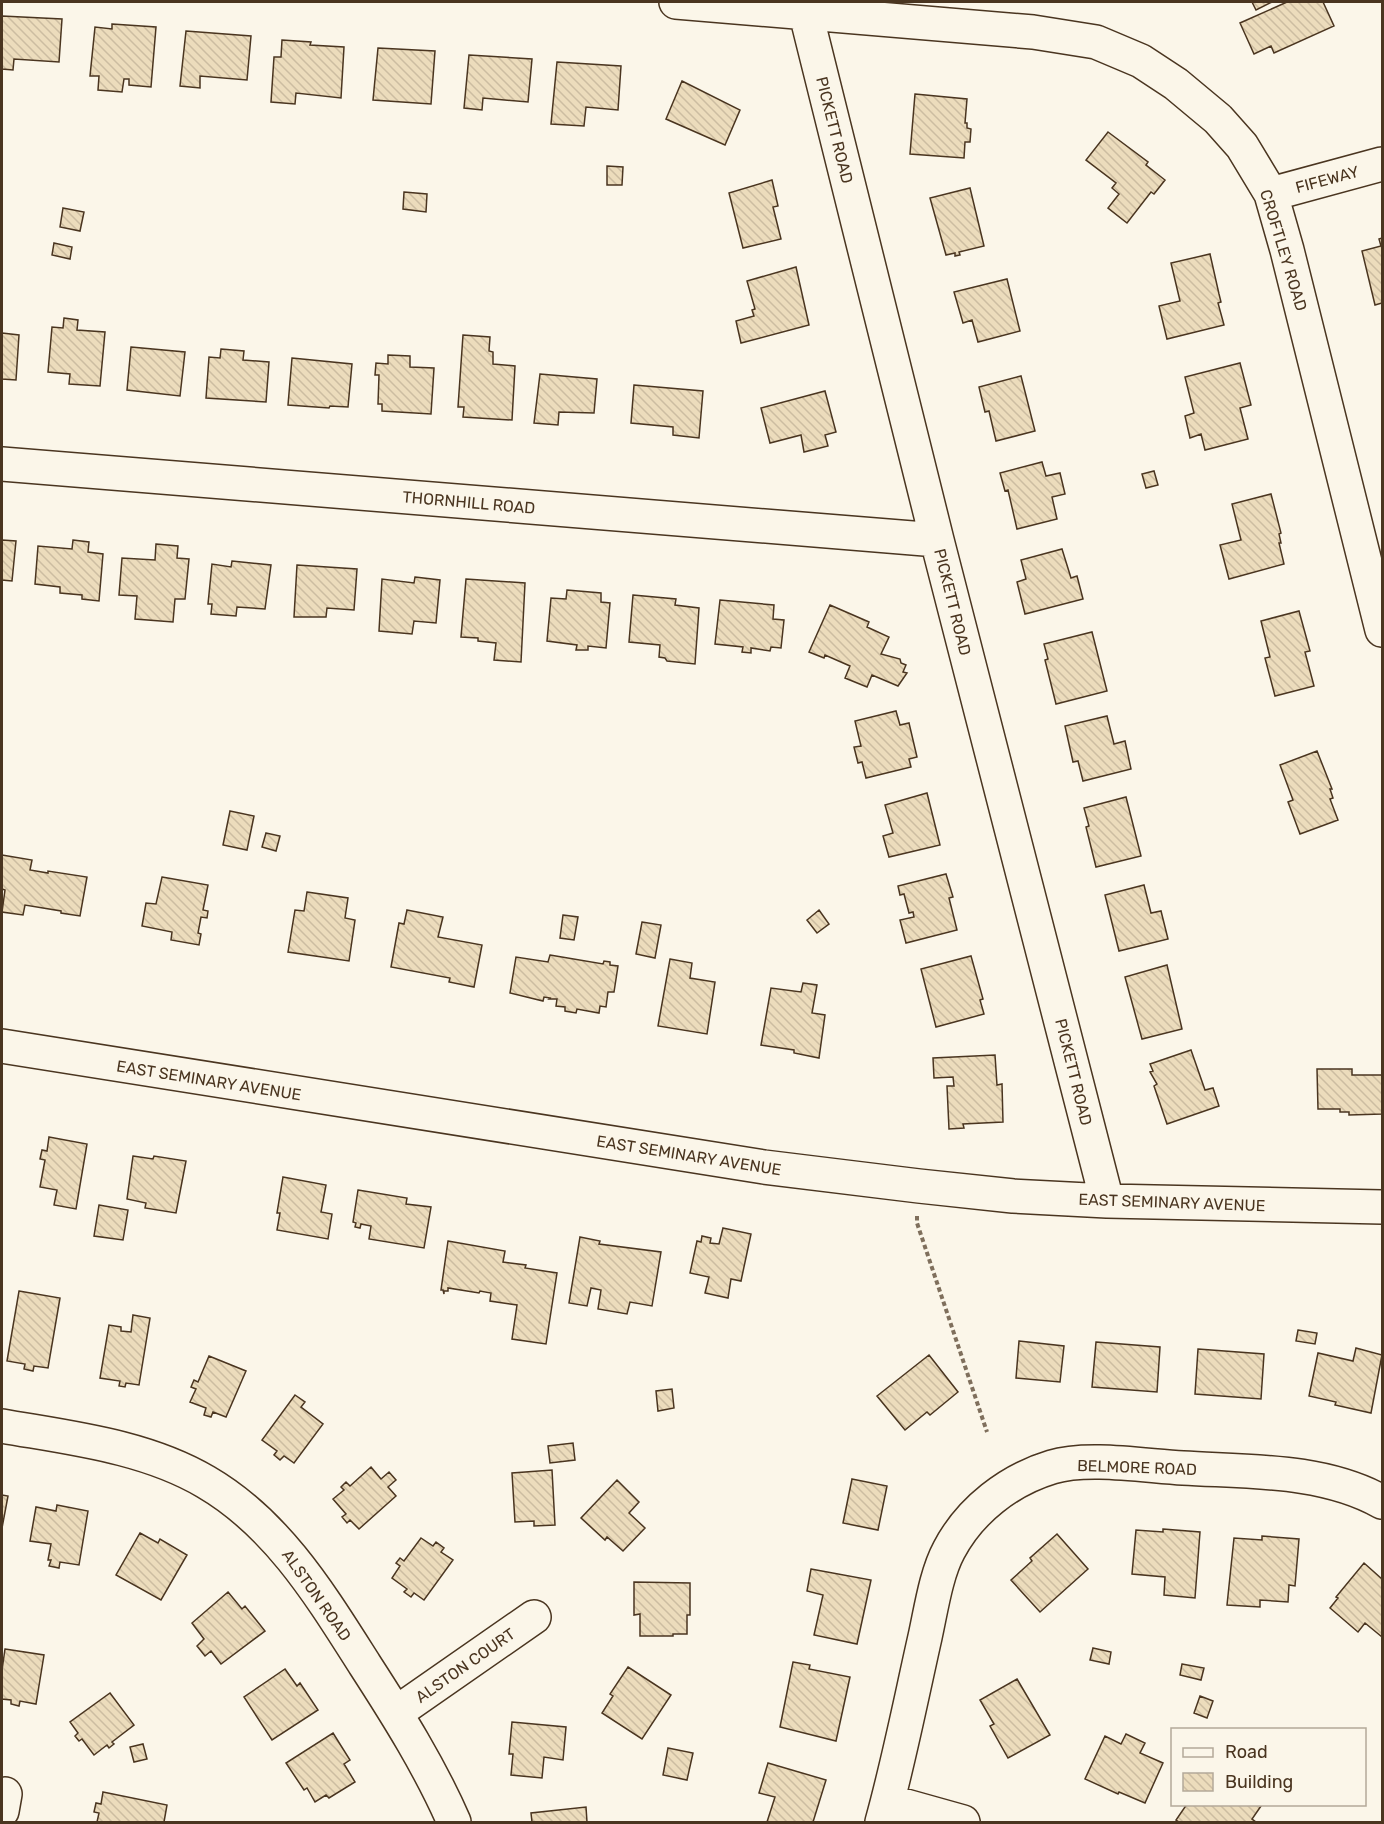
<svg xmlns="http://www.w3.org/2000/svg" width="1384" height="1824" font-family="Rubik,sans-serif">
<defs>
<pattern id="building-back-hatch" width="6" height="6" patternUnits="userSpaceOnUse" patternTransform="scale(1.5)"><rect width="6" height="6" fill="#ecdcbc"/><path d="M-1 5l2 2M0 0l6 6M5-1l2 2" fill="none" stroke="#ccbda1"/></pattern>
</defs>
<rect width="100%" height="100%" fill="#fbf6e9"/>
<path fill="url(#building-back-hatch)" stroke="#4a3520" stroke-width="1.5" d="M1252,2H1272L1256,10Z
M1287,2H1323L1334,26L1274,53L1271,46L1254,54L1240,23Z
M2,16L62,19L59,62L14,59L13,70L2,69Z
M112,24L156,27L151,87L129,85V79H124L122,92L98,90L99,76H90L95,27L112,29Z
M186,31L251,36L247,80L200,76V88L180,86Z
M282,40L311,42L310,45L344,47L341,98L296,93L295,104L271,102L274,57H281Z
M378,48L435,51L431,104L373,100Z
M469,55L532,59L528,102L483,98L482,110L464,108Z
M557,62L621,66L618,110L586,107L584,126L551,124Z
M682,81L740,110L725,145L666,119Z
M915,94L967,99L965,123H967V128L971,129L970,142H965L964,158L910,154Z
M1108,132L1148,162L1146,165L1165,180L1154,194L1151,192L1127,223L1108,208L1119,194L1112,188L1116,183L1086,160Z
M607,166L623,167L622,185H607Z
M772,180L778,206L773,207L781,239L743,248L729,193Z
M970,188L984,246L959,252L960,255L955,256V253L946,255L930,198Z
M404,192L427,194L426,212L403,209Z
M63,208L84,212L80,231L60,227Z
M1382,238V303L1375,305L1362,251L1381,246L1379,239Z
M54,243L72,247L70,259L52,255Z
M1210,254L1219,294L1221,302L1218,303L1224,325L1167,339L1159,306L1180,301L1171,263Z
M796,267L809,325L741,343L736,321L754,316L752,310L755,309L747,281Z
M1007,279L1020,331L978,342L972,320L963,323L954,292Z
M64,318L78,320L77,330L105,332L100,386L69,384L70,374L48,372L52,327L63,328Z
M2,333L19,335L16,380L2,379Z
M463,335L490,337L489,351L493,352V364L515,366L512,420L463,417L464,407H458Z
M131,347L185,352L180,396L127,390Z
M221,349L244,351L243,360L269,362L266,402L206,398L209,357L220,358Z
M388,355L410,356V367L434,368L431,414L382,411V404H378L379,375H375L376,363L388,364Z
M292,358L352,364L348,407L330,406L329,408L288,405Z
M1240,363L1251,405L1240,408L1248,439L1205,450L1201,434L1190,438L1185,416L1194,413L1185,377Z
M540,374L597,379L594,413L559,412L558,425L534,423Z
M1021,376L1035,431L996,441L989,411L985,412L979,387Z
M634,385L703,391L699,438L673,435V427L631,423Z
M825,391L836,432L825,435L828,446L804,452L801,435L770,443L761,408Z
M1042,462L1046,476L1060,473L1065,494L1052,497L1057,519L1017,529L1008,490L1005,491L1000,473Z
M1154,471L1158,485L1146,488L1142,474Z
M1271,494L1281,533L1279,534L1281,543H1279L1284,564L1229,579L1220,545L1241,540L1232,504Z
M2,540L16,541L12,581L2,580Z
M73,540L89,542L88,552L103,554L99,601L82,599V595L60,593V587L35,584L38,546L72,549Z
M156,544L178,546L177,558L189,559L185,599H175L173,622L135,619L137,596L119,595L122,558L155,560Z
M1062,549L1071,578L1077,576L1083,599L1025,614L1017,582L1026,579L1021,560Z
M232,561L271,565L265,609L237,607L236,616L211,614L212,604H208L212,564L231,567Z
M297,565L357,569L354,610L327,608L326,617H294Z
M415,577L440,580L436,623L414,621L412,634L379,631L382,579L414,583Z
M466,579L525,583L521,662L494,660L496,643L478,641V638L461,637Z
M567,590L601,593V602L610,603L606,648L588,646V650H576L577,645L547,641L551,598L566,599Z
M633,595L676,599L675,605L699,608L695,664L667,661L665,658L659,657L660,645L629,642Z
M720,600L774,605L773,619L784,620L781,648L771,647L770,651L751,648V653L742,652L743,647L715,644Z
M830,605L869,622L867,627L889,637L881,654L900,659L901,663L906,665L903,672L907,673L898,686L872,675L867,687L845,678L850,666L825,655L824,658L809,652Z
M1299,611L1310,651L1305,652L1314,686L1275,696L1265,658L1270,657L1261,621Z
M1092,632L1107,691L1056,704L1045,660L1048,659L1044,644Z
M896,711L900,725L909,723L917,757L909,759L911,767L866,778L862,762L858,763L854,747L861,746L855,721Z
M1107,716L1114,744L1125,741L1131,769L1083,781L1078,761L1073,762L1065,726Z
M1317,751L1332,789H1330L1333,798L1330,799L1338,820L1300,834L1288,802L1293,800L1280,765Z
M927,793L940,845L889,857L883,836L893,833L885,805Z
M1126,797L1141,856L1096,867L1086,827L1089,826L1084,808Z
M230,811L254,816L247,850L223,845Z
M266,833L280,836L276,851L262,847Z
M2,855L32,860L30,870L48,873V871L87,877L80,916L61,913V911L25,905L23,915L2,912L5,890L2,889Z
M946,874L953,897L949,898L957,930L906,943L900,920L914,917L913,912L909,913L904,894L900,895L898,886Z
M162,877L208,885L203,910L208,911L207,918L201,917L198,933L201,934L199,945L171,940L172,932L142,926L146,903L156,904Z
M1144,885L1151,913L1161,911L1168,939L1119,951L1105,895Z
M307,892L348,898L345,918L355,920L349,961L288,952L295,910L304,911Z
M407,910L443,917L438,937L482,945L474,987L449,982L450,978L391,967L399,923L404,924Z
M819,910L829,924L817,933L807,920Z
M563,915L578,917L574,940L560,938Z
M642,922L661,925L655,958L636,954Z
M550,955L603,964L604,961L610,962V965L618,966L614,992H608L606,1007L600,1006L599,1013L577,1009L576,1013L565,1011V1007L556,1006L557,999H549L550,998L544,997L543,1001L510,993L516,957L548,962Z
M971,956L983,999L980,1000L984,1014L936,1027L921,969Z
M670,959L692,963L690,978L715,982L707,1034L658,1026Z
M1167,965L1182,1029L1142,1039L1125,977Z
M803,983L817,985L812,1013L825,1015L819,1058L794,1053V1050L761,1045L771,988L801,992Z
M1191,1050L1205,1090L1213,1088L1219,1106L1167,1124L1154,1086L1157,1084L1150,1072L1153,1071L1150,1064Z
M995,1055L997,1085L1002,1084L1003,1122L963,1124L964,1128L949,1129L947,1086H954L953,1077L934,1078L933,1058Z
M1317,1069H1352V1075H1382V1114L1349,1115V1112H1340V1109H1318Z
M49,1137L87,1144L76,1209L54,1205L57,1190L40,1187L45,1160L40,1159L42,1150L47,1151Z
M133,1156L153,1159L154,1156L186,1161L176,1213L145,1208L146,1203L127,1199Z
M283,1177L326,1185L321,1212L332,1214L328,1239L277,1230L280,1213H277Z
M358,1190L407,1198L406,1204L431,1207L424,1248L369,1239L371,1226L361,1224L360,1228L355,1227L356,1223L353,1222Z
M99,1205L128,1210L123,1240L94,1236Z
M723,1228L751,1234L741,1281L731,1279L728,1298L705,1293L709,1277L690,1273L697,1241L701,1242L702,1236L711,1238L710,1243L719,1244Z
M580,1237L600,1241L599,1244L661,1252L652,1306L630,1302L627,1314L598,1309L601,1290L591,1288L587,1306L569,1303Z
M448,1241L505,1251L503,1262L526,1265L525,1268L557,1273L546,1344L512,1339L517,1305L490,1301L491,1293L480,1291L479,1293L448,1288V1291H444V1294L443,1290H441Z
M19,1291L60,1298L48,1368L34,1366L33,1371L24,1369L25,1364L7,1361Z
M133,1315L150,1318L139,1385L126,1383L125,1387L119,1386L120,1381L100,1378L109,1325L121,1327V1331L131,1332Z
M1298,1330L1317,1333L1315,1344L1296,1341Z
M1019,1341L1064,1346L1060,1382L1016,1378Z
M1096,1342L1160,1347L1157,1392L1092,1387Z
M1356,1348L1382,1355L1371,1413L1335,1405L1336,1402L1309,1396L1318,1353L1353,1361Z
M1198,1349L1264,1354L1261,1399L1195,1394Z
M929,1355L958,1392L930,1415L927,1412L905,1430L877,1396Z
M209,1356L246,1371L226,1417L213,1412L211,1417L204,1415L206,1408L190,1402L196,1389L191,1387L194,1380L198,1382Z
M672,1389L674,1408L658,1411L656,1391Z
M295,1395L305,1402L301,1407L323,1424L294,1463L284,1456L280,1460L274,1455L277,1451L262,1440Z
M573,1443L575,1460L550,1463L548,1446Z
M371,1467L381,1479L389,1472L396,1480L388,1487L396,1496L359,1529L350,1520L347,1523L342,1517L346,1514L333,1499L344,1490L341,1487L346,1482L350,1486Z
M552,1470L555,1525L534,1526V1521L515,1522L512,1473Z
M852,1479L887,1486L878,1530L843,1523Z
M617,1480L639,1502L629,1513L645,1528L623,1551L607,1537L605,1540L581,1518Z
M2,1495L8,1496L2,1528Z
M57,1505L88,1511L79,1565L60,1562L59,1568L49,1566L51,1560H48L51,1544L30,1541L36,1507L56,1511Z
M1163,1529L1200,1532L1195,1598L1164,1595L1165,1577L1132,1574L1136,1530L1163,1532Z
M140,1533L158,1543L160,1539L187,1555L161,1600L116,1575Z
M1057,1534L1088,1569L1040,1612L1011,1580L1032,1561L1030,1558Z
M1262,1536L1299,1539L1295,1586L1289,1585L1288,1602L1260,1600V1607L1227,1605L1234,1538L1262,1540Z
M421,1538L433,1546L436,1542L444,1548L441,1552L453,1560L424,1600L414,1593L411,1597L404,1592L407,1589L392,1578L400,1566L396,1563L400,1558L404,1561Z
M1364,1563L1382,1579V1637L1365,1623L1358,1632L1330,1608L1338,1598L1336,1597Z
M811,1569L871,1580L857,1644L814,1635L823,1595L807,1591Z
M634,1582L690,1583V1615H687V1634H673V1636H640V1614L634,1615Z
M228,1592L242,1609L245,1606L265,1631L221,1664L211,1651L205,1656L197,1646L204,1639L192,1623Z
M1093,1648L1111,1652L1109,1664L1090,1660Z
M5,1649L44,1655L36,1704L20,1701L19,1706L11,1704V1700L2,1699V1670Z
M793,1662L810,1665L809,1669L850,1677L836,1741L780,1727Z
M1182,1664L1204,1668L1201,1680L1180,1675Z
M628,1667L671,1695L642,1739L602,1713L613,1696L610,1694Z
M285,1669L297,1686L300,1683L318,1710L272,1740L244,1697Z
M1017,1679L1050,1735L1008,1758L990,1726L994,1724L980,1700Z
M110,1693L134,1725L112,1742L114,1744L109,1748L107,1745L94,1755L82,1739L79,1741L75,1736L78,1733L70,1722Z
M1200,1696L1213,1701L1207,1718L1194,1713Z
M512,1722L566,1727L563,1760L544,1757L542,1778L511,1775L513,1754H509Z
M333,1733L350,1760L344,1764L355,1782L329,1798L326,1795L315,1802L307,1788L304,1790L286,1763Z
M1126,1734L1145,1743L1140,1753L1163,1763L1145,1803L1119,1792L1118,1794L1085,1779L1105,1736L1121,1744Z
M143,1744L147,1759L134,1762L130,1747Z
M668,1748L693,1753L687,1780L663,1775Z
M768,1763L826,1780L813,1822H767L775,1797L759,1793Z
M103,1792L167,1805L164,1822H97L99,1813L94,1812L96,1803L101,1804Z
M1187,1804H1259L1261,1806L1252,1819L1256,1822H1179L1176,1820Z
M586,1807L587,1822H532L531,1813Z"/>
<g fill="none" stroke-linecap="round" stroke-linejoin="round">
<g stroke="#4a3520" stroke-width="36">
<path id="minor" d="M676,2L1033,32L1096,42L1141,61L1176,84L1218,119L1242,146L1271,194L1287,250L1382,630
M803,2L937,540L1107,1201
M1271,194L1382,164
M2,464L937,540
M2,1046L764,1167L919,1186L1013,1196L1107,1201L1382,1207
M2,1426C70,1438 145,1446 206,1482C278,1524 321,1596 365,1665C398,1716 430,1767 454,1822
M396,1713L534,1617
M888,1801L963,1822
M2,1811L5,1794
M882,1822C899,1761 911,1699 925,1637C931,1610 936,1574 949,1550C970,1510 1009,1480 1052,1467C1087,1456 1146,1466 1183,1468C1249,1472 1323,1469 1382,1502"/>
</g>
<path stroke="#7f6f5c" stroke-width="4" stroke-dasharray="4.5 3" stroke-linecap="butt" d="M917,1216V1223L987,1432"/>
<use href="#minor" stroke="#fbf6e9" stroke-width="33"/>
</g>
<g text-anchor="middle" stroke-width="4.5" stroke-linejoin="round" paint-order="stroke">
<g font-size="16" fill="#4a3520" stroke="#fbf6e9">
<text transform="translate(835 130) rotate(76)" y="6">PICKETT ROAD</text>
<text transform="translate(1327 179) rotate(-15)" y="6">FIFEWAY</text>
<text transform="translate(1284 250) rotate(73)" y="6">CROFTLEY ROAD</text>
<text transform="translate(469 502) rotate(5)" y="6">THORNHILL ROAD</text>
<text transform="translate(953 602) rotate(76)" y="6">PICKETT ROAD</text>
<text transform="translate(1074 1072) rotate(76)" y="6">PICKETT ROAD</text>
<text transform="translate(209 1080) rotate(9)" y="6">EAST SEMINARY AVENUE</text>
<text transform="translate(689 1155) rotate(9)" y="6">EAST SEMINARY AVENUE</text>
<text transform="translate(1172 1202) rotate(2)" y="6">EAST SEMINARY AVENUE</text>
<text transform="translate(1137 1467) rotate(2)" y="6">BELMORE ROAD</text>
<text transform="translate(317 1595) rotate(55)" y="6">ALSTON ROAD</text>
<text transform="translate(465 1665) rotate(-35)" y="6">ALSTON COURT</text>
</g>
</g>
<rect width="1384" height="1824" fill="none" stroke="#4a3520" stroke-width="6"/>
<rect x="1171" y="1728" width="195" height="78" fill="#fbf6e9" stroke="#b4a999" stroke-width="1.5"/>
<rect x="1183" y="1748" width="30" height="9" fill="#fbf6e9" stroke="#b4a999" stroke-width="1.5"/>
<text x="1225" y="1758" font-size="18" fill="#4a3520">Road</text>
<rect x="1183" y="1773" width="30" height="18" fill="url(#building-back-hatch)" stroke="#b4a999" stroke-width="1.5"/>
<text x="1225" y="1788" font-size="18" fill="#4a3520">Building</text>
</svg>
